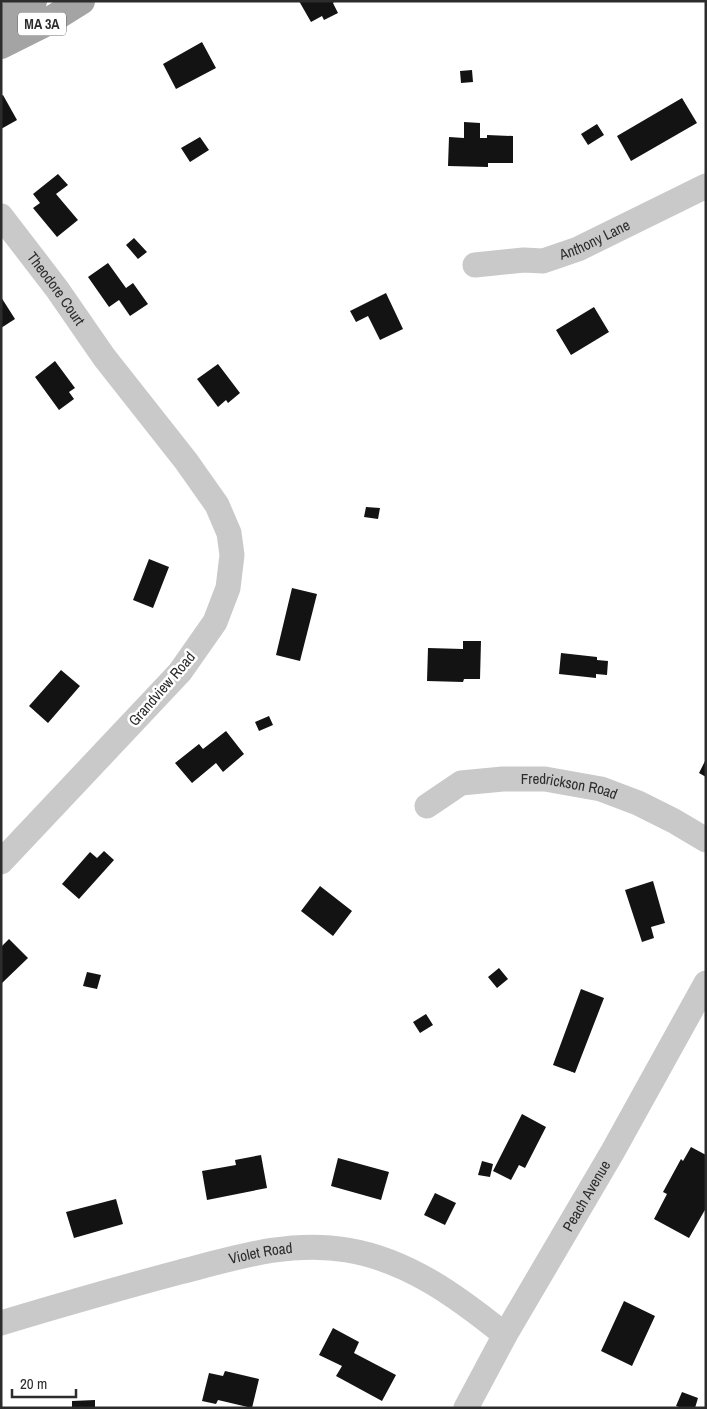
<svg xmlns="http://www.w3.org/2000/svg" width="707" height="1409" font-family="'Archivo Narrow',sans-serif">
<rect width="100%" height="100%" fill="#fff"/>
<path fill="#131313" d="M299,1H335L333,3L338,13L324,20L322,16L311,22Z
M202,42L216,68L176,89L163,64Z
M472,70L473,82L461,83L460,71Z
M3,95L17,120L1,129V96Z
M682,98L697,123L631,161L617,136Z
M464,122L480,123V138H487V135L513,136V163H488V167L448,166L449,137L464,138Z
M597,124L604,135L588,145L581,134Z
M200,137L209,150L190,162L181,148Z
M58,174L68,185L56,194L78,220L57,237L33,208L40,203L33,194Z
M134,238L147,252L138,259L126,245Z
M108,263L126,288L133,283L148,304L130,316L119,300L109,307L88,277Z
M386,293L403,329L380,340L368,316L356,322L350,311Z
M1,297L15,319L1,328Z
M594,307L609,332L571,355L556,330Z
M55,361L75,388L69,392L74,399L59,410L35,377Z
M218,364L240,393L228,403L226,400L218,407L197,379Z
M366,507L380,508L378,519L364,517Z
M149,559L169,567L153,608L133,600Z
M292,588L317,594L300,661L276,655Z
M463,641H481L480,679H464L463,682L427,681L428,648L463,649Z
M561,653L597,657V660L608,661L607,675L596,674V678L559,674Z
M61,670L80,686L48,723L29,706Z
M269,716L273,725L259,731L255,722Z
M226,731L244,754L223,772L216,763L192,783L175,763L199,744L203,749Z
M706,759V777L699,773Z
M104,851L114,860L79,899L62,884L90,852L97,858Z
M653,881L665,923L651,927L654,938L642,942L625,890Z
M320,886L352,911L333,936L301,911Z
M9,939L28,958L1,984V947Z
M499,968L508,979L497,988L488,977Z
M87,972L101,975L97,989L83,986Z
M581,989L604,998L575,1073L553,1065Z
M426,1014L433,1025L420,1033L413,1022Z
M522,1114L546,1127L525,1168L519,1165L511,1180L493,1171Z
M691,1147L706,1155V1208L689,1238L654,1219L667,1194L663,1192L681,1159L683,1161Z
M261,1155L267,1188L207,1200L202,1171L236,1165L235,1160Z
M338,1158L389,1172L381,1200L331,1186Z
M482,1161L493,1164L490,1177L478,1175Z
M435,1193L456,1203L445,1225L424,1215Z
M116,1199L123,1224L74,1238L66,1212Z
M624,1301L655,1316L632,1366L601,1351Z
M333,1328L359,1342L354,1353L396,1375L382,1401L336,1376L342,1366L319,1355Z
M225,1371L259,1379L252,1408L218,1400L216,1404L202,1401L209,1373L223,1376Z
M682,1392L698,1398L695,1408H681L676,1406Z
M95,1400V1408H72V1401Z"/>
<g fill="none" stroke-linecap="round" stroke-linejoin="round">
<g stroke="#c9c9c9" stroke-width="25">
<path id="s1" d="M1,216L57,289L104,357L186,461L217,505L229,533L232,555L228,588L215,622L180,672L1,862"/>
<path id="s2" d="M475,265L524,260L543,261L578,249L706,186"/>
<path id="s3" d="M427,806L461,783L503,779H545L601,789L638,803L674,821L706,840"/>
<path id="s4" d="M1,1323C61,1305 120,1288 180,1272C234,1258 290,1240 347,1250C408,1260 458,1297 505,1335"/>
<path id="s5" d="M466,1408L505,1335L613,1151L706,983"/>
</g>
<path stroke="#a4a4a4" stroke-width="28" d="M1,20L33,1
M1,45L49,21L81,1"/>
</g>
<g text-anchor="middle" stroke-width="5" stroke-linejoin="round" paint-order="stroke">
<rect fill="#fff" stroke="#6b6b6b" stroke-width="1" x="18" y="12.5" width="48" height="23" rx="4"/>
<g font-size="14" font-weight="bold" fill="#2c2c2c">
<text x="42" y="29">MA 3A</text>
</g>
<g font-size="15" fill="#2c2c2c" stroke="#fff">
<text dy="5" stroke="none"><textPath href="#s2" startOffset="124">Anthony Lane</textPath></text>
<text dy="5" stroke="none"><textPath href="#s1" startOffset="91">Theodore Court</textPath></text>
<text transform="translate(162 689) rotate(-49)" y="5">Grandview Road</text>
<text dy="5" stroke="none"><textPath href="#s3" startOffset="150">Fredrickson Road</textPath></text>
<text dy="5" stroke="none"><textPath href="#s5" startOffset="244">Peach Avenue</textPath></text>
<text dy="5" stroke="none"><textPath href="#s4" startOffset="269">Violet Road</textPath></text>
</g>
</g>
<rect width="707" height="1409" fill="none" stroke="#2c2c2c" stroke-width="5"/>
<path d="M12 1389v8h64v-8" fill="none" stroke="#2c2c2c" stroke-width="2.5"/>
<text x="20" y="1389" font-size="15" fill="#2c2c2c" stroke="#ffffff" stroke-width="4" paint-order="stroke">20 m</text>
</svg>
